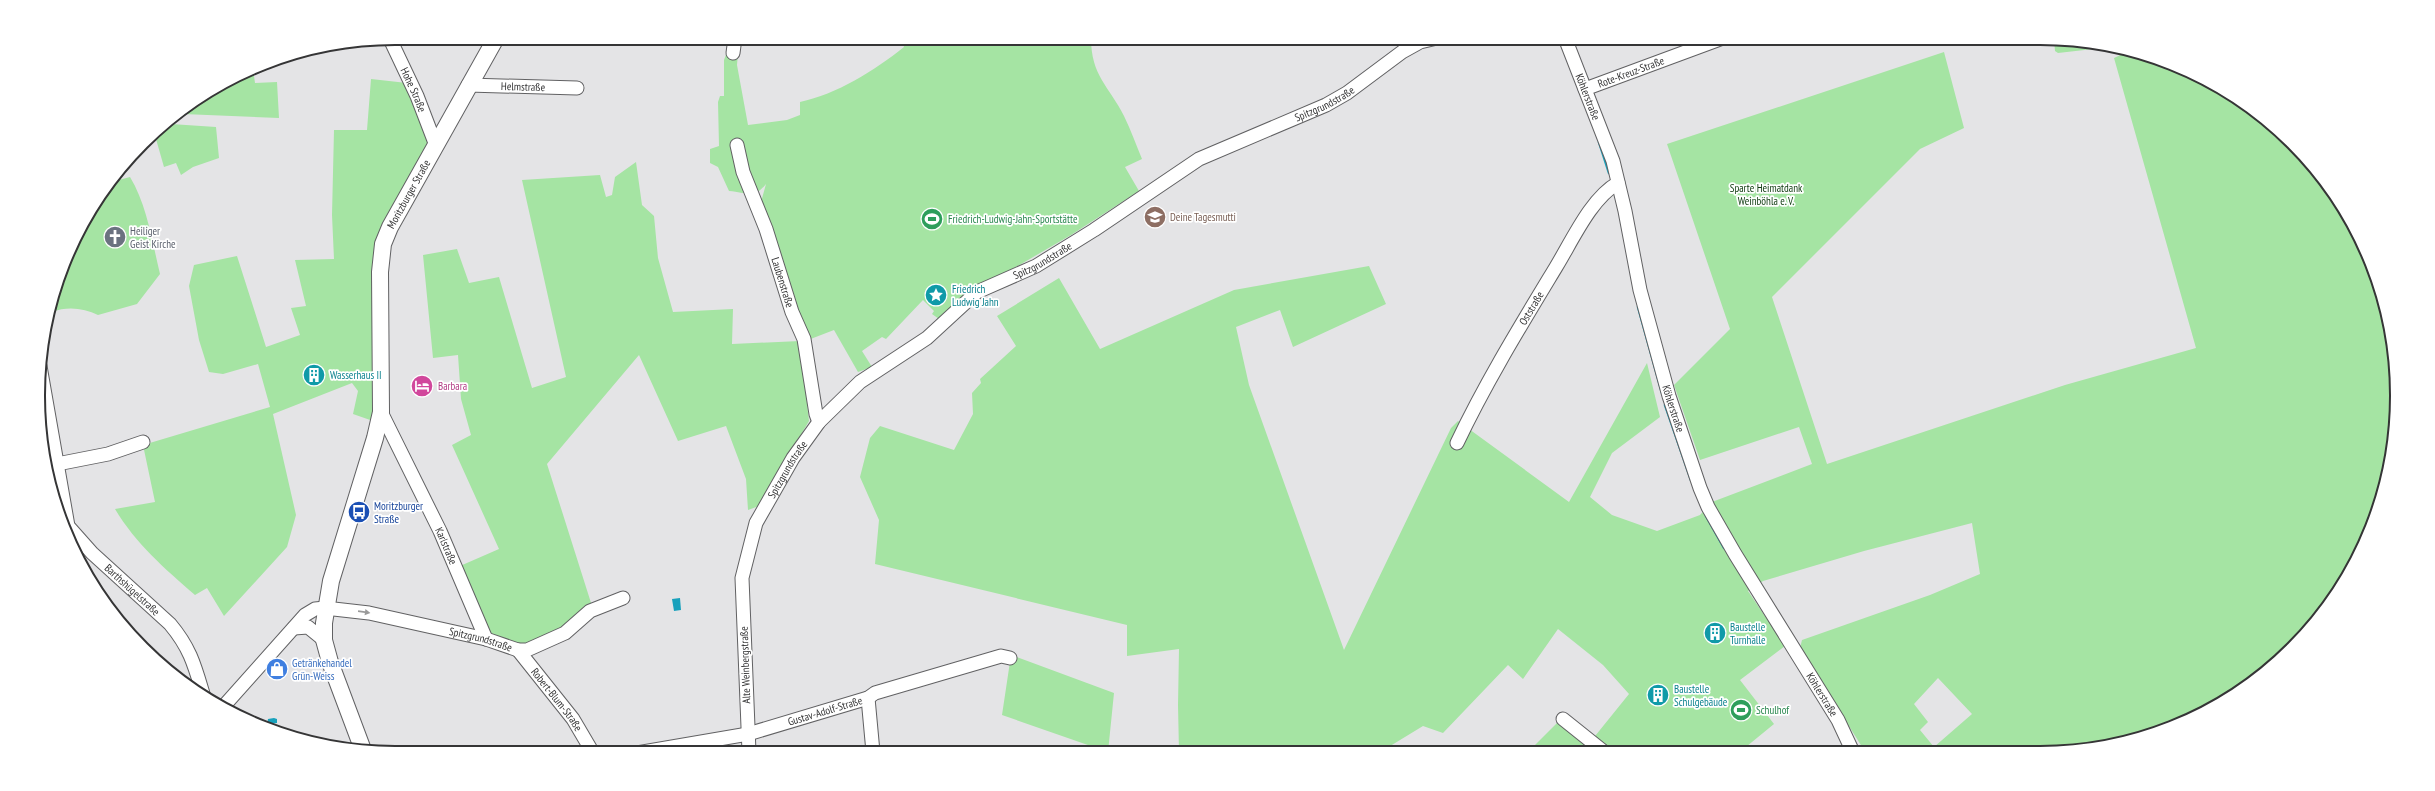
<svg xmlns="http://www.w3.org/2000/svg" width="2435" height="791" font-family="'PT Sans Narrow',sans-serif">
<rect width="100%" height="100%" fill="#e4e4e6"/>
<path fill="#a5e4a3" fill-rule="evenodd" d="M901,38H1091C1091,76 1109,86 1124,116C1131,130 1136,145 1142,159L1125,167L1139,191L1071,235L1004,274L971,289L939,319L932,314L934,311L923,300L886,339L882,337L862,351L872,367L858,372L834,330L808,340L761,202L766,184C753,200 747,192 729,191L718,167L710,163V149L719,146L718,102L720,96H724V60L727,52L738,53L737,65L748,125L787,120L800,115V102C837,94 874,71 904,47Z
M2054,39L2104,44L2102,48L2058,53L2055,51Z
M2129,51L2177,65L2238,98L2292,143L2337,197L2370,259L2390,326L2397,396L2390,465L2349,574L2292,648L2197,716L2086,750H1864L1800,648L1802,640L1930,595L1980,574L1972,523L1864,551L1763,581L1748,591L1785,646L1740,680L1774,724L1741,751H1529L1560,720L1587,746L1629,694L1603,665L1558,629L1523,679L1508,665L1443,733L1423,726L1382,751L1179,752L1178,705L1179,649L1127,656V625L875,564L879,520L860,477L870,438L880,426L954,450L973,414L972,393L981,383L980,379L1016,346L997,316L1059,278L1100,349L1234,290L1369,266L1386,304L1293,347L1280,310L1236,327L1249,385L1344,650L1451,428L1458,421L1569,502L1647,363L1660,417L1612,453L1590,497L1612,515L1657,531L1700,515L1712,502L1812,464L1799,427L1700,460L1674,385L1730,329L1667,144L1944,52L1964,128L1920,149L1772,297L1827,464L2065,385L2196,348L2114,58ZM1938,678L1972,714L1934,747L1920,730L1928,722L1914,704Z
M253,69L255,83L277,82L279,118L183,114V112Z
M371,79L407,83L431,141L391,212L373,421L353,414L358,391L352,383L273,414L296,515L287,547L224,616L207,588L195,595C164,568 136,544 115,509L155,502L143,445L270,407L258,364L223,374L209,372L199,340L189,286L194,265L237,256L266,347L300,335L291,308L306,306L295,260L334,259L332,215L334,130H367Z
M171,124L216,127L219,158L193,167L181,175L176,163L164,167L154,132L162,126Z
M636,162L642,205L654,216L658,258L673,312L733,309L732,344L800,341L809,421L759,506L748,510L746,479L726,426L678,441L639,355L547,464L592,606L566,628L531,646L491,638L460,566L499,549L452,445L471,435L461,399L458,355L433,358L423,255L457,249L469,283L499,277L532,388L566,377L522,180L600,175L606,197L612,195L615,177Z
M113,177L115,181L130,177C147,205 152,241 160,274L137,304L98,315C84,308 67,306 52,312L75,237Z
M1011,655L1114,693L1108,752L1002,715Z"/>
<path fill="#18a1bc" d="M680,598L681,610L674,611L672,599Z
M274,718L277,719V723L267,724L268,719Z"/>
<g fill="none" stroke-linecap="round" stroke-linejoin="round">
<path stroke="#18a1bc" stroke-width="2.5" d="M1599,142L1609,173
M1638,307L1662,393
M1665,405L1691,480
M1706,516L1724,548"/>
<g stroke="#616163" stroke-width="15">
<g id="minor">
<path id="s1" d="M1565,38L1613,161L1625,211L1640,290L1669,396L1700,488L1708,507L1735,554L1838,720L1852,750"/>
<path id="s2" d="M390,39L417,96L435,143"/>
<path d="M733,53L735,38"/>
<path id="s3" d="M468,85L577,88"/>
<path id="s4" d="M1585,89L1723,38"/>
<path id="s5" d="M737,145L743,172L766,229L792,312L804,339L816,414L819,422"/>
<path id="s6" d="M40,366L68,526L92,553L170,624C191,649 195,667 204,697"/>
<path id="s7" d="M381,412L440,531L486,639"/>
<path id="s8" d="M1457,443C1486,382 1521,325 1556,267C1572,241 1591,198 1618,183"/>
<path d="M47,466L108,454L143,442"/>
<path d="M294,628L308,627L324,640"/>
<path id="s9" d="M518,650L573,719L593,753"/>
<path d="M868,698L873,752"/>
<path id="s10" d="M223,707L305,615L315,609L325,608L369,613L486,639L518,650H527L565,633L590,611L623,598"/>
<path d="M1563,719L1603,751"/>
<path id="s11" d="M749,752L742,578L756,523L793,458L819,422L860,382L927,338L977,292L1036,266L1094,230L1199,159L1326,105L1347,93L1402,52L1420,42L1437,38"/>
<path id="s12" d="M637,753L748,734L868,698L875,693L1001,656L1010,658"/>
</g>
</g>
<g stroke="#616163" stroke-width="18">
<g id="major">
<path id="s13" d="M363,750L330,662L324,640V623L331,581L375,438L381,412L380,272L383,244L390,227L496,38"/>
</g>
</g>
<use href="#minor" stroke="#fff" stroke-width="13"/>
<use href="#major" stroke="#fff" stroke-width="16"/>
</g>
<defs><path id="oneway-solid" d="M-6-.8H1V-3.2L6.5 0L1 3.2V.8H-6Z"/></defs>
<use fill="#9a9a9a" href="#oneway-solid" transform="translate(364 612) rotate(8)"/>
<defs>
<g id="school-disc" transform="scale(1.15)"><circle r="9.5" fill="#8d6e63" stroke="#fff"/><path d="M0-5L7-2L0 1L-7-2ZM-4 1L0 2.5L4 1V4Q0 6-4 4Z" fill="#fff"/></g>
<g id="stadium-disc" transform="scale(1.15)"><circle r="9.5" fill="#2e9e5b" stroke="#fff"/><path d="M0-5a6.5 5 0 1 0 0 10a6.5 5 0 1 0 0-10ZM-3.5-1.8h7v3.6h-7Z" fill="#fff"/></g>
<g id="church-disc" transform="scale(1.15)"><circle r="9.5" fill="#6b7280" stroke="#fff"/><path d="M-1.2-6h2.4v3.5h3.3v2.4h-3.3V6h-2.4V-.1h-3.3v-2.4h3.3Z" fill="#fff"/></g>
<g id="sight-disc" transform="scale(1.15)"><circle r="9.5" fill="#0f9aa8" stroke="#fff"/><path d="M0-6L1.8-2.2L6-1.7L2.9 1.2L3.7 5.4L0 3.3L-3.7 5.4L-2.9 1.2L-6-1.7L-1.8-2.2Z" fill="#fff"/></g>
<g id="building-disc" transform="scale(1.15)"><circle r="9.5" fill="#0f9aa8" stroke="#fff"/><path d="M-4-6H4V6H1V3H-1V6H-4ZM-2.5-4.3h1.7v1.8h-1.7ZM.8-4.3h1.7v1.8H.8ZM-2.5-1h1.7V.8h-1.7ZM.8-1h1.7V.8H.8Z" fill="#fff"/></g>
<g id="hotel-disc" transform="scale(1.15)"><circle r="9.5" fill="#d1479c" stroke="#fff"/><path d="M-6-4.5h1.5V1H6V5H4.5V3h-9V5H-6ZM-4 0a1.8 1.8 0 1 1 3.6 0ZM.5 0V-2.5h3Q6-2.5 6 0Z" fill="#fff"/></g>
<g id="bus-disc" transform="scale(1.15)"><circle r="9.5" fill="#1a4fb4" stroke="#fff"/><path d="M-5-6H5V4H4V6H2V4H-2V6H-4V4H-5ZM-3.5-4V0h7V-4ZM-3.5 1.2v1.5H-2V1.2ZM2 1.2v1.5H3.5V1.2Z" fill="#fff"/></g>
<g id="shop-disc" transform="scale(1.15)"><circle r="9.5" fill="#3f7fe0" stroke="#fff"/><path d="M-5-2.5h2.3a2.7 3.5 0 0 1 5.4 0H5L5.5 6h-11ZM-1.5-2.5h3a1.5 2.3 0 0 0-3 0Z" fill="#fff"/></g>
</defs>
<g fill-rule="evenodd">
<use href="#school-disc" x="1155" y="217"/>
<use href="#stadium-disc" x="932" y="219"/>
<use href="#church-disc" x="115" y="237"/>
<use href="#sight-disc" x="936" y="295"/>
<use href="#building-disc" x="314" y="375"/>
<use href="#hotel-disc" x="422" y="386"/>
<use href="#bus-disc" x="359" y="512"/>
<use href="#building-disc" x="1715" y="633"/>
<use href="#shop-disc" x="277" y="669"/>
<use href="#building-disc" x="1658" y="695"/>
<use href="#stadium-disc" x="1741" y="710"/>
</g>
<g text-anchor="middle" stroke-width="3.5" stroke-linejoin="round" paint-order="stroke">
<g font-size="11" fill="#353536" stroke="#fff">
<text dy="4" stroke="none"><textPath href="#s4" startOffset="49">Rote-Kreuz-Straße</textPath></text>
<text dy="4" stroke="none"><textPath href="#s3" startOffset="55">Helmstraße</textPath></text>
<text dy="4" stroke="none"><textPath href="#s2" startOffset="56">Hohe Straße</textPath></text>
<text dy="4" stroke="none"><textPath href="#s1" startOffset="63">Köhlerstraße</textPath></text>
<text dy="4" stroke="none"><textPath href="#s11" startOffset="952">Spitzgrundstraße</textPath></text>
<text dy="4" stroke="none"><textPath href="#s13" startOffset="577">Moritzburger Straße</textPath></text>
<text dy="4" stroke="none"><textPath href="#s11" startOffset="628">Spitzgrundstraße</textPath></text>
<text dy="4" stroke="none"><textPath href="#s5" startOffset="145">Laubenstraße</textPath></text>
<text dy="4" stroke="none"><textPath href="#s8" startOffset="154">Oststraße</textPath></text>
<text dy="4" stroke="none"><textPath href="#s1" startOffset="387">Köhlerstraße</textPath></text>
<text dy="4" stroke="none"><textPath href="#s11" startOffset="293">Spitzgrundstraße</textPath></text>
<text dy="4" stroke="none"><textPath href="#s7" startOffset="149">Karlstraße</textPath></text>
<text dy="4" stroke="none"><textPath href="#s6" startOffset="253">Barthshügelstraße</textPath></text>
<text dy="4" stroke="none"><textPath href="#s10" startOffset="304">Spitzgrundstraße</textPath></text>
<text transform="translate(745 665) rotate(-92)" y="4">Alte Weinbergstraße</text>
<text dy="4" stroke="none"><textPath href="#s1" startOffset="711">Köhlerstraße</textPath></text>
<text dy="4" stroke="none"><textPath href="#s9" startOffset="63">Robert-Blum-Straße</textPath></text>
<text dy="4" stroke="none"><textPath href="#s12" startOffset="193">Gustav-Adolf-Straße</textPath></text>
</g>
<g font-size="11" fill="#0c390d" stroke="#fff">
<text x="1766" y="192">Sparte Heimatdank<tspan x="1766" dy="13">Weinböhla e. V.</tspan></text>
</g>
<g font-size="11" fill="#785e54" stroke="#fff" text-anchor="start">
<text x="1170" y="221">Deine Tagesmutti</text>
</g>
<g font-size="11" fill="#27864d" stroke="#fff" text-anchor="start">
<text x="948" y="223">Friedrich-Ludwig-Jahn-Sportstätte</text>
<text x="1756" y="714">Schulhof</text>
</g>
<g font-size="11" fill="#5b616d" stroke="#fff" text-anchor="start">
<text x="130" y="235">Heiliger<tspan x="130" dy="13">Geist Kirche</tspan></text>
</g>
<g font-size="11" fill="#0d838f" stroke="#fff" text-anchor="start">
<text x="952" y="293">Friedrich<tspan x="952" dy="13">Ludwig Jahn</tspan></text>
<text x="330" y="379">Wasserhaus II</text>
<text x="1730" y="631">Baustelle<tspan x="1730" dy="13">Turnhalle</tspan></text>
<text x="1674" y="693">Baustelle<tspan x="1674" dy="13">Schulgebäude</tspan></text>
</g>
<g font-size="11" fill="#b23c85" stroke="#fff" text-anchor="start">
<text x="438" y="390">Barbara</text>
</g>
<g font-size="11" fill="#164399" stroke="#fff" text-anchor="start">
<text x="374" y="510">Moritzburger<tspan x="374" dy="13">Straße</tspan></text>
</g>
<g font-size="11" fill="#366cbe" stroke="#fff" text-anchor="start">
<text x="292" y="667">Getränkehandel<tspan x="292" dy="13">Grün-Weiss</tspan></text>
</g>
</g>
<path d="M0 0H2435V791H0ZM395 45H2040A350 350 0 0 1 2390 395V396A350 350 0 0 1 2040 746H395A350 350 0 0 1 45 396V395A350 350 0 0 1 395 45Z" fill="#fff" fill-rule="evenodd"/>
<path fill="none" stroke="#353536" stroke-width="2" d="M395 45H2040A350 350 0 0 1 2390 395V396A350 350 0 0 1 2040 746H395A350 350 0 0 1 45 396V395A350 350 0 0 1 395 45Z"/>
</svg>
